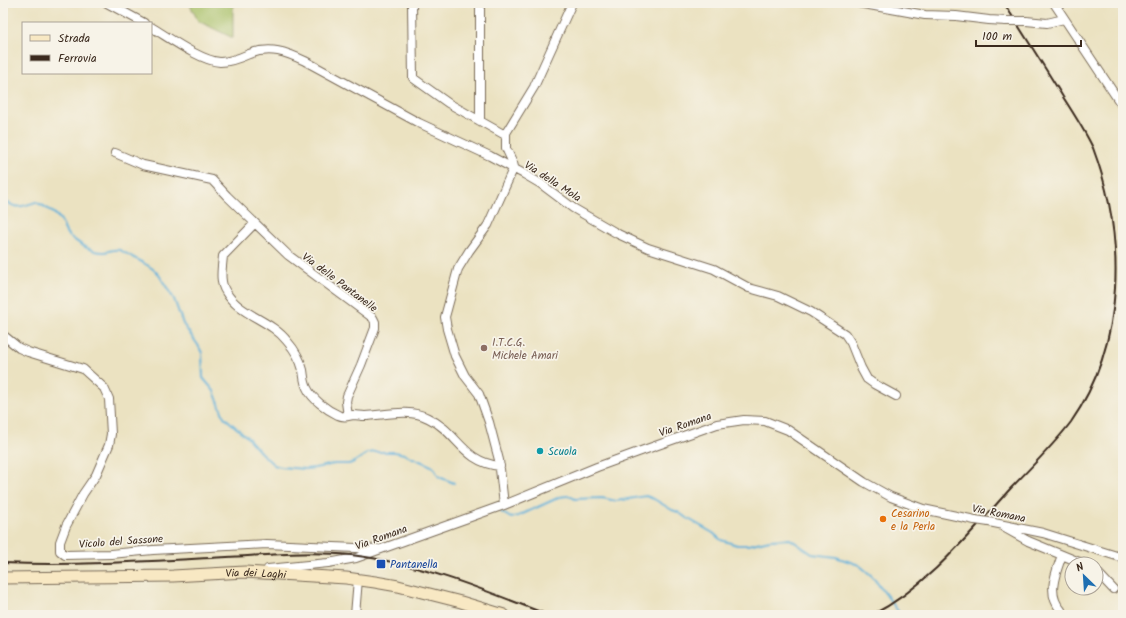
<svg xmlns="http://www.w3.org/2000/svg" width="1126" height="618" font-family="Kalam,sans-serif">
<rect width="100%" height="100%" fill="#f7f3e8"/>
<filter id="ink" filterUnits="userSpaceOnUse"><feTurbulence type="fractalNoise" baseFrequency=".025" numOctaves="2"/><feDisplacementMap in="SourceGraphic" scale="8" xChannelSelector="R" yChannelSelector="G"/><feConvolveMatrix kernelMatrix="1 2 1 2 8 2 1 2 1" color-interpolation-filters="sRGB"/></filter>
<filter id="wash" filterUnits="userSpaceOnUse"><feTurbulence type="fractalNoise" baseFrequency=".012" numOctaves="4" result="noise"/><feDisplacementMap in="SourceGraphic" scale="16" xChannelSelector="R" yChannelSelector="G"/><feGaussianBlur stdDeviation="0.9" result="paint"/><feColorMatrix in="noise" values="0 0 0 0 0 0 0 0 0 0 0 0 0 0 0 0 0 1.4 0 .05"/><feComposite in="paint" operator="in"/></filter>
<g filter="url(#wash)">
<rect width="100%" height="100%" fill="#ebe2c1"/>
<path fill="#a7c066" stroke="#717542" d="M189,3H233V38L198,21Z"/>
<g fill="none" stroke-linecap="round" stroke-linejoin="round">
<path stroke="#5fb1da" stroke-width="2" d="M3,199C15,210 21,207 36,202C44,206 54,212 60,219C64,224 63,231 69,236C79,243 91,253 104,252C110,251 114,249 120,250L147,265L153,269L159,275L174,299L183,324L198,345L202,353L203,378L214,391L224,417L247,437L261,453L274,465L281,467L305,469L315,468L334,464H349L354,462L368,453L375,452H395L404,454L427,464L433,467L439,477L454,483
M501,512L511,518L518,516L560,497C566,496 570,495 575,499L602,498L616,501L646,496L654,499L672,510L678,512L685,517L713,533L721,540L737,545H748L770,540L790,539L812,554L836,557L859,565L872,576L901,615"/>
</g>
</g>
<g filter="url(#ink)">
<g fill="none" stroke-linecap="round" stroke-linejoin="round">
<g stroke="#796a57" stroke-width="10">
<path id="minor" d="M107,3L144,23
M412,3L413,78L448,103L505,135
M480,3V121
M858,3L925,15L956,16L989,20L1006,21
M1054,3L1123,107
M1026,21L1047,23L1064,19
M151,27C168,37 201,61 220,62C230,62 240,58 249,54C271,46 286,52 305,61L419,123L490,156L524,174L541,184L573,208L618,234L648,248L714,269L749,288L778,296L811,312L845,334L851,343L861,368L867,379L874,384L896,396
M115,153L143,165L212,180L227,196L288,255L373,318L375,322V328L361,365L347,396L346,402L348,416
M255,223L223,256C222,268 219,282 226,292C239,315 271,320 287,341C295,350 300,358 303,370C304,376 304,382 307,388C312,399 327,410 338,415C344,418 348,416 353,415C357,415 361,416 365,416C386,415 409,408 428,418C458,432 462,462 500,466
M3,335L19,348L28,352L83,369L104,388L109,399L111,434L109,445L96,475L83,494L66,526L60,542V551L65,555L111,554L153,550L267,544L378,549
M504,505L499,460L489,422L479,394L465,376L455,356L447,329L445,317L458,269L469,251L488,225L514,167L513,163L506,148V133L534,87L572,3
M989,522L1043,533L1123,558
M1003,527L1028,541L1084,564
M268,569L328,563L356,558L504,505L597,467L641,451L717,424L744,420L765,421L788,430L864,482L891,497L923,509L975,520
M1096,571L1113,589
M1061,610C1046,594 1056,573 1062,555
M355,615L358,579"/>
</g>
<g stroke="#796a57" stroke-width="13">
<g id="secondary">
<path id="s1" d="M3,578L173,576L245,572L346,578L375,582L398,586L461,602L504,615"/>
</g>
</g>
<use href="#minor" stroke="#fff" stroke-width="8"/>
<use href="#secondary" stroke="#f8e8c3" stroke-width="11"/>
<path stroke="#3b2a1e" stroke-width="2" d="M3,563C78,566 153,561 227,557C268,555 310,551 351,555C419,563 485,590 548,615
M872,615C928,586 969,534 1011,488C1031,467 1053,446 1071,422C1126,343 1126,236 1093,148C1085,131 1074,114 1063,97C1044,66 1024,35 1004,3"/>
<g stroke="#796a57" stroke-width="10" stroke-linecap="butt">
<path id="minor-bridge" d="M1006,21H1026
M975,520L989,522"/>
</g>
<use href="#minor-bridge" stroke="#fff" stroke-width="8"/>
</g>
</g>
<circle fill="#8d6e63" stroke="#f7f3e8" stroke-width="1.5" cx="484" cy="348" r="4"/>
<circle fill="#0f9aa8" stroke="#f7f3e8" stroke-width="1.5" cx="540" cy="451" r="4"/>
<circle fill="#e8710a" stroke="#f7f3e8" stroke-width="1.5" cx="883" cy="519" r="4"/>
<rect fill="#1a4fb4" stroke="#f7f3e8" stroke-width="1.5" x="376" y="559" width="10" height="10" rx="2"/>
<g text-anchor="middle" stroke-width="3.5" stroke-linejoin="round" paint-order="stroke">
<g font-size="11" fill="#3b2a1e" stroke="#f7f3e8">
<text transform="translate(553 181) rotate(33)" y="4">Via della Mola</text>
<text transform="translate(340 282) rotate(37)" y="4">Via delle Pantanelle</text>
<text transform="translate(685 424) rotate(-19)" y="4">Via Romana</text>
<text transform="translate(999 513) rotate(11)" y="4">Via Romana</text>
<text transform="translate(381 537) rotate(-20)" y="4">Via Romana</text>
<text transform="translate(121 541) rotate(-4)" y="4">Vicolo del Sassone</text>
<text dy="4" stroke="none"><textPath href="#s1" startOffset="253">Via dei Laghi</textPath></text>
</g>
<g font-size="11" fill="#785e54" stroke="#f7f3e8" text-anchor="start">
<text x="492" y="346">I.T.C.G.<tspan x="492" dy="13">Michele Amari</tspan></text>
</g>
<g font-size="11" fill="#0d838f" stroke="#f7f3e8" text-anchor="start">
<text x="548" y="455">Scuola</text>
</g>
<g font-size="11" fill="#c56008" stroke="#f7f3e8" text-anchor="start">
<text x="891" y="517">Cesarino<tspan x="891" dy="13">e la Perla</tspan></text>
</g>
<g font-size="11" fill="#164399" stroke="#f7f3e8" text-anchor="start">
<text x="390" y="568">Pantanella</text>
</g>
</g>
<rect width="1126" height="618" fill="none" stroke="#f7f3e8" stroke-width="16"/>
<rect x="22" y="22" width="130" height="52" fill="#f7f3e8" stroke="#aca397"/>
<rect x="30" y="35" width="20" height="6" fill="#f8e8c3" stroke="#aca397"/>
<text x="58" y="42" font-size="12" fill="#3b2a1e">Strada</text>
<rect x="30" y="55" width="20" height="6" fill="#3b2a1e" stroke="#aca397"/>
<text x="58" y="62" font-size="12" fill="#3b2a1e">Ferrovia</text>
<g transform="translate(1084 576) rotate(335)"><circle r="19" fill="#f7f3e8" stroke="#aca397"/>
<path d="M0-3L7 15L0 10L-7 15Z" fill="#1f6fb2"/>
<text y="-6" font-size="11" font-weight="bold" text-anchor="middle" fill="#3b2a1e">N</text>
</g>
<path d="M976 40v6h105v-6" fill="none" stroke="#3b2a1e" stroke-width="2"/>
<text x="982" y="40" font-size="12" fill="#3b2a1e" stroke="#f7f3e8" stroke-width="3" paint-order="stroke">100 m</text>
</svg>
